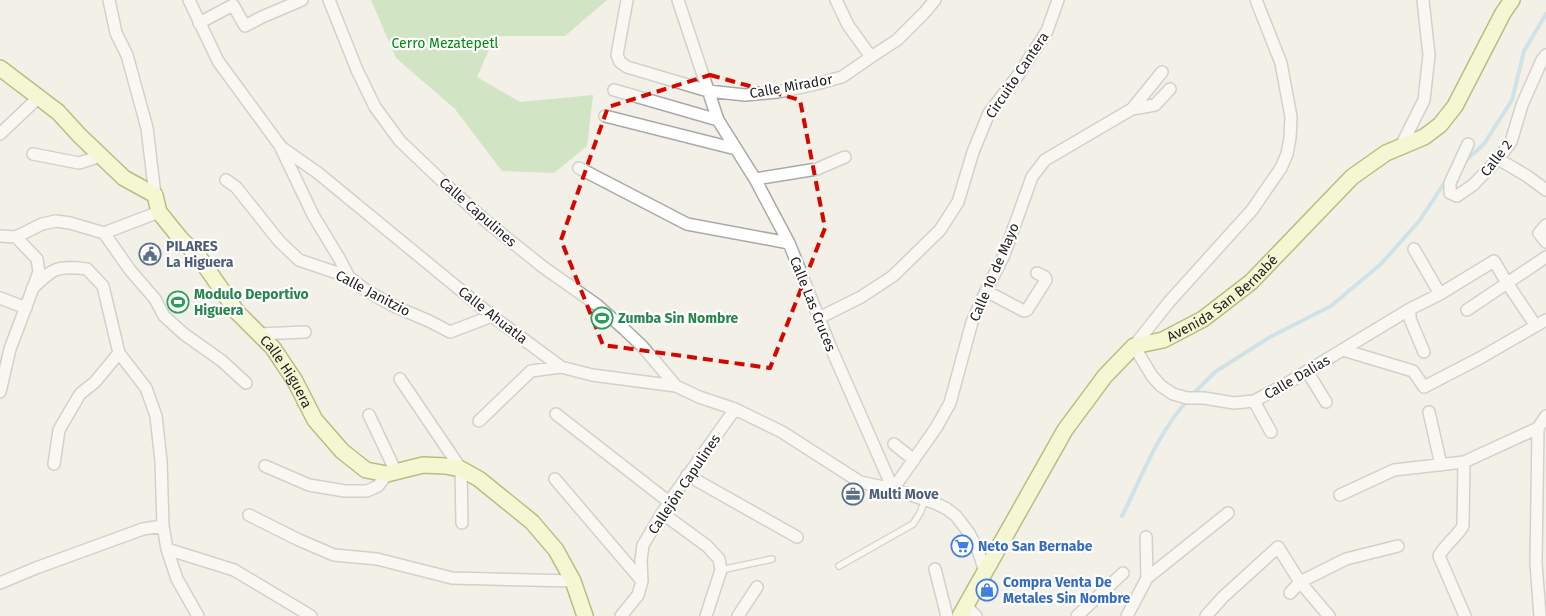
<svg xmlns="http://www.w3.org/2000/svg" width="1546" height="616" font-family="'Fira Sans',sans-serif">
<rect width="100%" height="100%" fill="#f3f0e8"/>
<path fill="#a9d599" d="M371,0H607L565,36H495L477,77L520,102L593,95L587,146L554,173L502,171L455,109L396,58Z"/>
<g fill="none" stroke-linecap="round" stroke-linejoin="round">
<path stroke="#a5d3e4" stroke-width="4" d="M1464,162L1484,144L1512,100L1524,51L1546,14
M1193,394L1215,372L1270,337L1331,306L1381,264L1420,220L1447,179
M1122,516C1142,477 1157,434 1187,401"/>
<g stroke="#a9a9a9" stroke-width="8">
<path id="lane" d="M839,566L913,524L920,513L925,500
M721,570L772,559"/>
</g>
<g stroke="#a9a9a9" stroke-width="14">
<path id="street" d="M109,0L116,33L127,55L147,128L155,195
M189,0L218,61L281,147L318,173L492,316L561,367L592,375L676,386L699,397L735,409L782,432L860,482L893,489L935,503L947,509L956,516L969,533L978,550L985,572
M329,0L357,70L375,107L400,141L444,183L487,222L543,267L597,305L624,329L642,346L676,386
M627,0L617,55L620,62L627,67L708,91L745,95L778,92L812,85L842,77L871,57L897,40L924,13L935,0
M678,0L718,120L755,179L789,243L831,348L893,489
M836,0L848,25L871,57
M1256,0L1281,63L1291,117L1290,138L1287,154L1281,168L1252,210L1169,302L1134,346L1152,376L1161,386L1173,394L1187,398H1204L1234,403L1254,401L1286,384L1410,309L1440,294L1494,261L1507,283L1536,326
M199,23L233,5L245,26L262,17L302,0
M614,90L718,120
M1132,109L1155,105L1170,89
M605,116L736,149
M0,134L39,97
M1468,144L1450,183V193L1457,196L1473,185L1498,159L1511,142L1522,105L1542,60L1546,55
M1401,146L1424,100L1429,55L1423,0
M281,148L313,215L339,258L349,277
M33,154L79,163L101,156
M1498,159L1527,176L1546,190
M579,168L687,224L789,243
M755,179L817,169L845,157
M226,180L236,187L279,241L299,260L349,277L367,291L396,307L429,321L450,332L492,316
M1546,225L1539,233L1546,242
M104,233L130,270L155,299L164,316L184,334L222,361L246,383
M0,236L16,237L37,259L39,272L10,349L0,392
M16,237L42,224L56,221L70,223L104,233L159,212
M1414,249L1440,294
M32,289C53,268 57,265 87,269L103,286L119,353L146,388L156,416L161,461L163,526L167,549L177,579L198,616
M986,291L1024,311L1027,310L1046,280L1045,277L1037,273
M0,298L26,308
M1410,309V319L1424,352
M1467,310L1546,257
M819,318L861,297L893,276L940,230L958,202L973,152L989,113L1019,74L1047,31L1058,0
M259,334L305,332
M1343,350L1413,371L1424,387L1480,358L1546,320
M1307,371L1326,402
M400,379L461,469L462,523
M1254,401L1271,432
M1429,412L1441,465
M556,414L669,502
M369,415L396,472
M479,421L531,371L561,367
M1538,428L1536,563L1540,616
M894,444L914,460
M1464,462L1463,526C1456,538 1445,544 1439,556L1465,616
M54,464L59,430L70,411L80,394L95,382L119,353
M265,466L309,485L345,491H367L378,486L387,474
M687,475L797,537
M555,479L642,581
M893,489L936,428L950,403L972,322L986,291L1004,255L1032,177L1045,160L1132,109L1162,72
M1340,495L1394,470L1464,462L1538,428L1546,416
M662,513L707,546L719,559L721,570L706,616
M249,515L299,540L334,555L377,559L452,578L573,581
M1146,537L1147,578
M167,549L234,570L311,616
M935,569L947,616
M0,583L36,568L143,529L163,526
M1290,593L1300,582L1346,559L1398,546
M966,606L976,616
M621,616L638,595L642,581L641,560L643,545L669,502L735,409
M738,616L757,587
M1077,616L1123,573
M1127,616L1147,578L1228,513
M1206,616L1223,597L1278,547L1300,582L1329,616"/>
</g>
<g stroke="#6f8200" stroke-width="18">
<g id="secondary">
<path id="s1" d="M0,68L58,112L80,136L124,178L155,195L159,212L180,238L199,257L237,312L273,348L295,381L315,420L342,451L366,470L387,474L423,465L445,466L461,469L479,479L532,522L556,550L573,581L585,616"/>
<path id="s2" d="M960,616L1065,430L1105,376L1134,346L1163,340L1203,319L1251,282L1352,177L1386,153L1424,137L1440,125L1455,106L1503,13L1512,0"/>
</g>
</g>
<use href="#lane" stroke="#fff" stroke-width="5.5"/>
<use href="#street" stroke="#fff" stroke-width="11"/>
<use href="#secondary" stroke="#f9ffba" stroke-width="15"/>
</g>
<path d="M0 0H1546V616H0ZM710,75L800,100L825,228L770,368L603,345L561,240L608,107Z" fill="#f3f0e8" fill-opacity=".55" fill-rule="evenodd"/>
<path fill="none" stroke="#d40700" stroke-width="4" stroke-dasharray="10 6" stroke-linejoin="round" d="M710,75L800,100L825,228L770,368L603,345L561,240L608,107Z"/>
<defs>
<g id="civic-ring" transform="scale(1.125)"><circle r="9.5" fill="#fff" stroke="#5c6f8a" stroke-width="1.5"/><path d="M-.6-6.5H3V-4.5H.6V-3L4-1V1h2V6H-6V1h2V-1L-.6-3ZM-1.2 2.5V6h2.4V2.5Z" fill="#5c6f8a"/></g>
<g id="stadium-ring" transform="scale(1.125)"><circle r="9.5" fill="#fff" stroke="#2e9e5b" stroke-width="1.5"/><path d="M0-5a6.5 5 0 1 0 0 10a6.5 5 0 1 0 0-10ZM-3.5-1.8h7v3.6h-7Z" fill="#2e9e5b"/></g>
<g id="office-ring" transform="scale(1.125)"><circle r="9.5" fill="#fff" stroke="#5c6f8a" stroke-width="1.5"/><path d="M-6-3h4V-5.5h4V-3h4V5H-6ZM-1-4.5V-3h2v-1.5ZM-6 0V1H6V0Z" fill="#5c6f8a"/></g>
<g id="supermarket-ring" transform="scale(1.125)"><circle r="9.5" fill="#fff" stroke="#3f7fe0" stroke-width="1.5"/><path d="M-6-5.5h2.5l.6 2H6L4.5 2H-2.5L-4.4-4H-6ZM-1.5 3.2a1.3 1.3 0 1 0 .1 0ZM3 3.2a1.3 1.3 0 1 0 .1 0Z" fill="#3f7fe0"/></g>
<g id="shop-ring" transform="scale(1.125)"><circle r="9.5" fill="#fff" stroke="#3f7fe0" stroke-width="1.5"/><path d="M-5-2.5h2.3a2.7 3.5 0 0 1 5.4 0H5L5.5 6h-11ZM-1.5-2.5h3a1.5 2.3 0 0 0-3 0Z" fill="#3f7fe0"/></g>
</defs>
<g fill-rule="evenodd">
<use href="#civic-ring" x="150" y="254"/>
<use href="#stadium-ring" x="178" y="302"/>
<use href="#stadium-ring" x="602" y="318"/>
<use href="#office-ring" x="853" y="494"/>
<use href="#supermarket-ring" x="962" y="546"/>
<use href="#shop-ring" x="987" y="590"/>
</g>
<g text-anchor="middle" stroke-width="4.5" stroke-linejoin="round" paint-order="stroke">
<g font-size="14" fill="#038812" stroke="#fff">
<text x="445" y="48">Cerro Mezatepetl</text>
</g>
<g font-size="14" fill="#222" stroke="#fff">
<text transform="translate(1017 75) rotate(-56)" y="5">Circuito Cantera</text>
<text transform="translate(791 86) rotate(-10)" y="5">Calle Mirador</text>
<text transform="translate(1496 158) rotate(-52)" y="5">Calle 2</text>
<text transform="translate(478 212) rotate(41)" y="5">Calle Capulines</text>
<text transform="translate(994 272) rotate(-67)" y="5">Calle 10 de Mayo</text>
<text transform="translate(373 293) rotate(28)" y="5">Calle Janitzio</text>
<text dy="5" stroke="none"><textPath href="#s2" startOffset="425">Avenida San Bernabé</textPath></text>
<text transform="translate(813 304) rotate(68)" y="5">Calle Las Cruces</text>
<text transform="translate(493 315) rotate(38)" y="5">Calle Ahuatla</text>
<text dy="5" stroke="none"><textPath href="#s1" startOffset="424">Calle Higuera</textPath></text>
<text transform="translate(1297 377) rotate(-30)" y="5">Calle Dalias</text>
<text transform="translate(684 484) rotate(-56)" y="5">Callejón Capulines</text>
</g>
<g font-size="14" font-weight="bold" fill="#4e5e75" stroke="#fff" text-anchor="start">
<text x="166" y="251">PILARES<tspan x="166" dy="16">La Higuera</tspan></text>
<text x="869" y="499">Multi Move</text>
</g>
<g font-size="14" font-weight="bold" fill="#27864d" stroke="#fff" text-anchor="start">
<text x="194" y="299">Modulo Deportivo<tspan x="194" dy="16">Higuera</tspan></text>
<text x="618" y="323">Zumba Sin Nombre</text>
</g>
<g font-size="14" font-weight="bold" fill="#366cbe" stroke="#fff" text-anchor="start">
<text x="978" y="551">Neto San Bernabe</text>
<text x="1003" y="587">Compra Venta De<tspan x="1003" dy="16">Metales Sin Nombre</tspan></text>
</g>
</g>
</svg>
